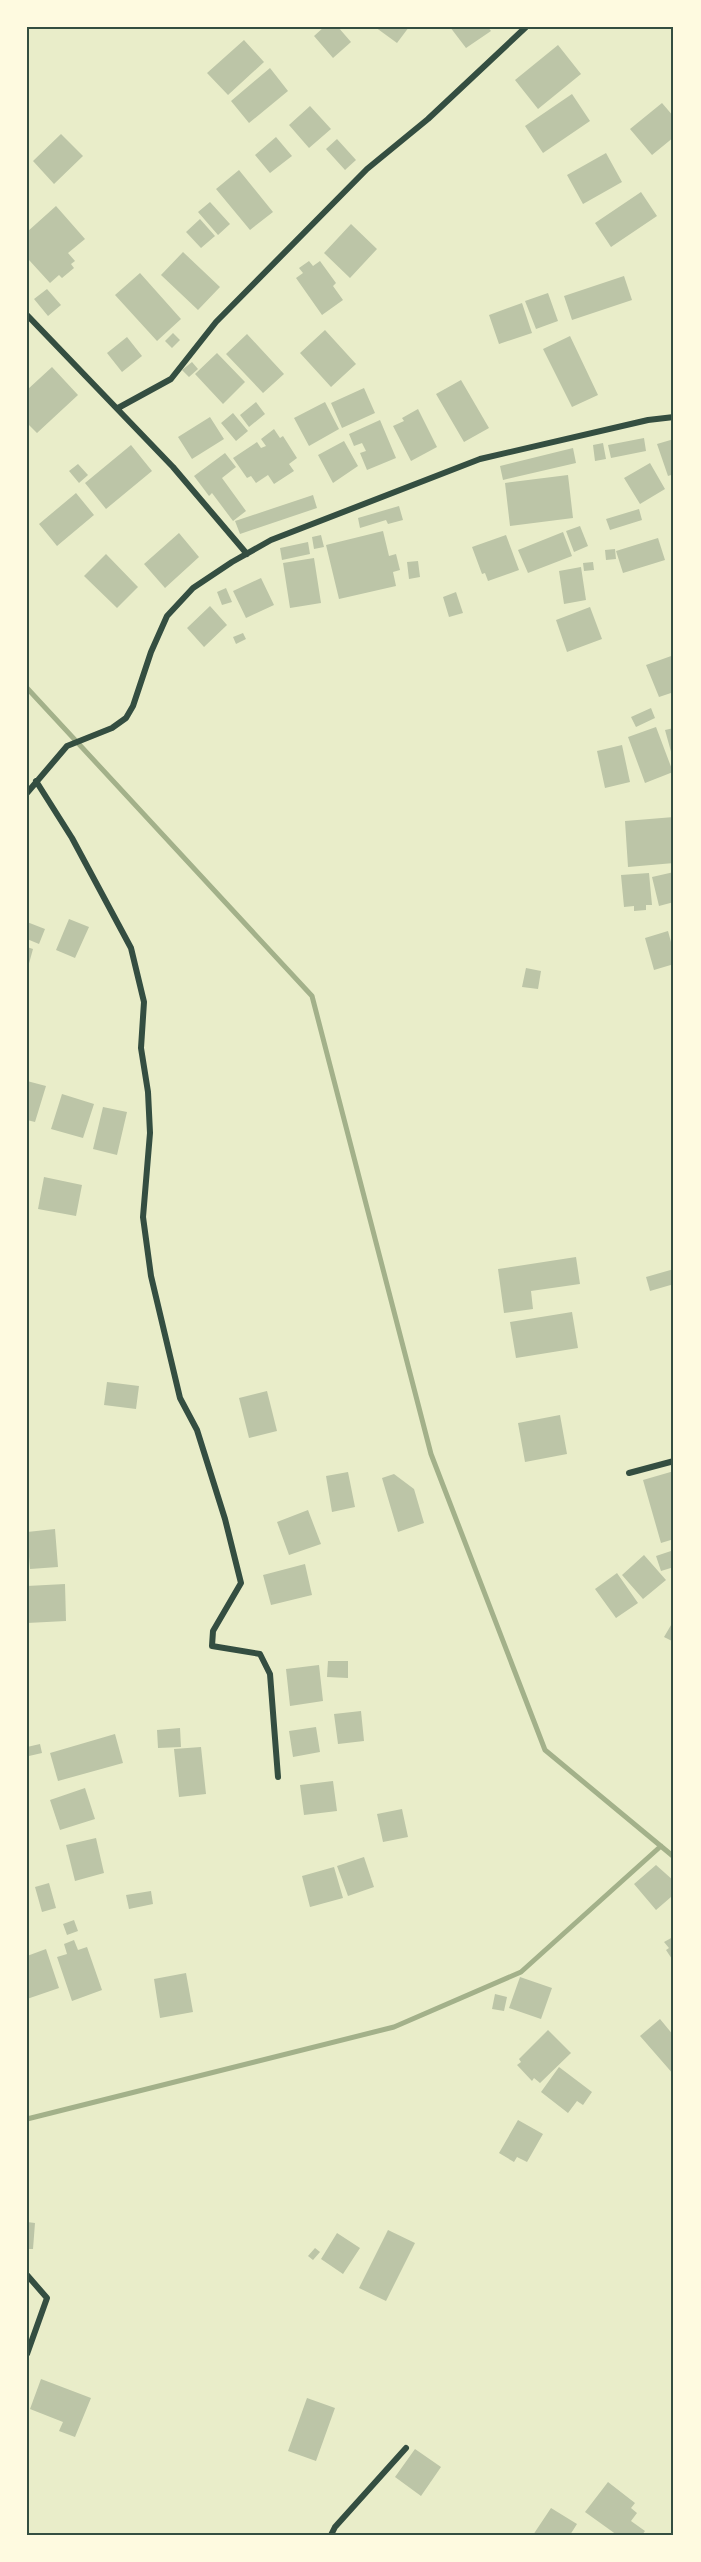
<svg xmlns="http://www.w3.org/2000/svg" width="701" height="2562" font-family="Signika,sans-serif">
<rect width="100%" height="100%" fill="#e9edc9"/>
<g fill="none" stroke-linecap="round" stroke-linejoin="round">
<path stroke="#a3b18a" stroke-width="5" d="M27,688L312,996L431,1454L545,1750L674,1857
M27,2119L394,2027L521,1972L661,1846"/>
</g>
<path fill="#bcc5a7" d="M324,27H338L351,42L333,58L314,36Z
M375,27H409L397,43Z
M450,27H488L491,31L466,48Z
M244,40L264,62L228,95L207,73Z
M558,45L581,74L538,109L515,80Z
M270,68L288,91L249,123L231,101Z
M572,94L590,121L543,153L525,126Z
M662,103L674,117V137L652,155L630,129Z
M310,106L331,129L309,148L289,125Z
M61,134L83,156L54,184L33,161Z
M276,137L292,156L270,173L255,155Z
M337,139L356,160L345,170L326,149Z
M606,153L622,182L583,204L567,175Z
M239,170L273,212L250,230L216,189Z
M641,192L657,216L611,247L595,223Z
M210,202L230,224L218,235L198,212Z
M56,206L85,239L68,253L75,261L71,264L74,268L62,278L59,275L50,283L29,260L27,263V232Z
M200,219L215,236L201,248L186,232Z
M351,224L377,249L350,278L324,253Z
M183,252L220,287L198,310L161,275Z
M309,261L313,266L320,261L336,283L333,286L343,300L322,315L296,278L303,273L299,268Z
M140,273L181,319L157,341L115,295Z
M624,276L632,300L572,320L564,296Z
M47,289L61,305L48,316L34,299Z
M548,293L558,321L536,329L525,301Z
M522,303L532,333L499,344L489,315Z
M325,330L356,364L331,387L300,353Z
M173,333L180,340L172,348L165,341Z
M247,334L284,374L263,393L226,354Z
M570,336L598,395L572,407L543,349Z
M127,337L142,356L122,372L107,353Z
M217,353L245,382L223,404L195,374Z
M192,362L198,369L189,377L182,370Z
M52,367L78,395L37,433L27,423V390Z
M461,380L489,428L464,442L436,394Z
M364,388L375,413L342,428L331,403Z
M256,402L265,414L249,427L240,415Z
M325,402L339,429L309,446L294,418Z
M418,409L437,447L411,461L393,426L404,421L402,418Z
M233,413L248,431L236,441L221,423Z
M210,417L224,439L192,459L178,437Z
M380,420L396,458L367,470L360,453L366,451L362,443L354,446L349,434Z
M274,429L280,438L283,436L297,458L289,464L294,471L274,484L268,475L256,483L251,476L247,478L233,458L257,442L261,448L266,446L261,439Z
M644,438L646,451L611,458L608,445Z
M674,439V474L668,476L657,444Z
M344,441L358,466L333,483L318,455Z
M603,443L606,459L595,461L593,445Z
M131,445L152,471L106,509L85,483Z
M573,448L576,463L503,480L500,466Z
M225,453L236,467L222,478L246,511L233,521L212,493L209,496L194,476Z
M650,463L665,489L640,504L624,478Z
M78,464L88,475L79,483L69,471Z
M568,475L573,518L510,526L505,483Z
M76,493L94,515L57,546L39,524Z
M313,495L317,508L240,534L235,521Z
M399,506L403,520L388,524L386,520L360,528L358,518Z
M639,509L642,520L610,530L606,519Z
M580,526L588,546L574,552L566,531Z
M383,531L389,556L396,554L400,570L393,572L396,586L339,599L326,545Z
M563,532L572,556L528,573L518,550Z
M179,533L199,557L165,588L144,564Z
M321,535L324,547L314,549L312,537Z
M506,535L519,570L488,581L485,573L482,574L472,547Z
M658,538L665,560L623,573L616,551Z
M308,542L310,554L282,560L280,548Z
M615,549L616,559L606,560L605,550Z
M106,554L138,587L117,608L84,576Z
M314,558L321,603L290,608L283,563Z
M418,561L420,577L409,579L407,562Z
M593,562L594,570L584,571L583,563Z
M581,567L586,600L564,604L559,571Z
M261,578L274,605L246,618L233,591Z
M226,588L232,602L222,605L217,592Z
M456,592L463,613L449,617L443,597Z
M210,606L227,625L204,647L187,628Z
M590,607L602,639L567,652L556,620Z
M243,633L246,639L236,644L233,637Z
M674,655V692L659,697L646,665Z
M651,708L655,718L636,727L631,717Z
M656,727L673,772L645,783L628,737Z
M674,728V759H673L665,730Z
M622,745L630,782L605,788L597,751Z
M674,817V863L628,867L625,821Z
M674,872V902L659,906L652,877Z
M649,873L652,905H646V910L634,911V906L624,907L621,875Z
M69,919L89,927L75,958L56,950Z
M27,922L45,929L39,944L27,939Z
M668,931L674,953V964L654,970L645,938Z
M27,947L33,949L28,967H27Z
M526,968L541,971L538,989L522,987Z
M27,1081L46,1086L35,1122L27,1120Z
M62,1094L94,1104L83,1138L51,1129Z
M103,1107L127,1112L117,1155L93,1149Z
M44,1177L82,1185L76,1216L38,1209Z
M576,1257L580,1284L531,1291L533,1309L504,1313L498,1269Z
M674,1269V1284L650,1291L646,1277Z
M572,1312L578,1348L516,1358L510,1322Z
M107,1382L139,1386L136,1409L104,1405Z
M267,1391L277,1431L249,1438L239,1398Z
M560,1415L567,1454L525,1462L518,1423Z
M674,1471V1539L661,1543L643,1480Z
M348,1472L355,1507L332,1512L326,1476Z
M394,1474L414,1489L424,1523L398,1532L382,1478Z
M308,1510L321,1544L289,1555L277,1522Z
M55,1529L58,1567L30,1569L27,1532Z
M674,1550V1567L661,1571L656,1556Z
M644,1555L666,1580L643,1599L622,1575Z
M305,1564L312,1595L271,1605L263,1575Z
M617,1573L638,1603L616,1618L595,1589Z
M65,1584L66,1621L27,1623V1586Z
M674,1620V1642L664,1637Z
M328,1661H348V1678L327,1677Z
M319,1665L323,1701L290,1706L286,1669Z
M361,1711L364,1741L338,1744L334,1714Z
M316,1727L320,1752L293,1757L289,1731Z
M180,1728L181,1747L158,1748L157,1730Z
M115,1734L123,1763L58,1781L50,1753Z
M40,1744L42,1753L29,1756L27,1747Z
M201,1747L206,1794L179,1797L174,1749Z
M333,1781L337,1811L304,1815L300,1785Z
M85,1788L95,1819L60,1830L50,1800Z
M402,1809L408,1837L383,1842L377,1814Z
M96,1838L104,1873L75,1881L66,1845Z
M364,1857L374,1887L348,1896L337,1866Z
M656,1865L674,1881V1900L671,1897L656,1910L634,1884Z
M334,1867L343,1898L310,1907L302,1876Z
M49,1883L56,1908L42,1912L35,1887Z
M151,1891L153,1904L129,1909L126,1895Z
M74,1920L78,1931L67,1935L63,1924Z
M673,1937L674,1939V1962L666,1950L669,1948L664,1942Z
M74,1940L78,1950L87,1947L102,1990L72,2001L57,1957L67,1954L64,1944Z
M46,1949L59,1988L27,1999V1956Z
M186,1973L193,2012L160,2018L154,1979Z
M520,1977L552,1988L541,2019L509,2008Z
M495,1994L507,1997L504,2011L492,2009Z
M660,2019L674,2036V2075L640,2036Z
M548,2030L571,2053L540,2083L534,2078L532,2081L517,2065L521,2062L519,2059Z
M559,2067L592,2092L583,2105L577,2101L568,2113L541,2092Z
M518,2120L543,2134L527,2162L517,2157L514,2162L499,2153Z
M27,2222L35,2223L33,2249H27Z
M388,2230L415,2243L386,2301L359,2288Z
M337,2233L360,2248L343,2274L321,2259Z
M315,2248L320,2252L313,2260L308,2256Z
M41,2379L91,2398L75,2437L59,2431L63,2422L30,2409Z
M307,2398L335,2408L316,2461L288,2451Z
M415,2449L441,2467L421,2496L395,2477Z
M608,2482L635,2503L631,2508L637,2513L631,2521L645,2531L642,2535H617L585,2512Z
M551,2508L577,2524L570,2535H533Z"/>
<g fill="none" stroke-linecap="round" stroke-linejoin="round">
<path stroke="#344e41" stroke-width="6" d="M27,315L173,467L247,554
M118,408L171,379L216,322L367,169L428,119L526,27
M36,781L72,838L131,948L144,1002L141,1048L148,1092L150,1133L143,1217L151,1276L180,1398L197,1430L225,1519L241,1583L213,1631L212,1646L260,1654L270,1674L278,1777
M27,793L67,746L112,728L126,718L133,706L151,652L167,616L193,588L232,562L271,540L480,459L648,420L674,417
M629,1473L674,1461
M27,2275L47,2298L27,2354
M331,2535L335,2527L406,2448"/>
</g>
<rect width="701" height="2562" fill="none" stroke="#fefae0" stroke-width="57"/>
<rect x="28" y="28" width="644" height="2506" fill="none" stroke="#344e41" stroke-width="2"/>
</svg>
